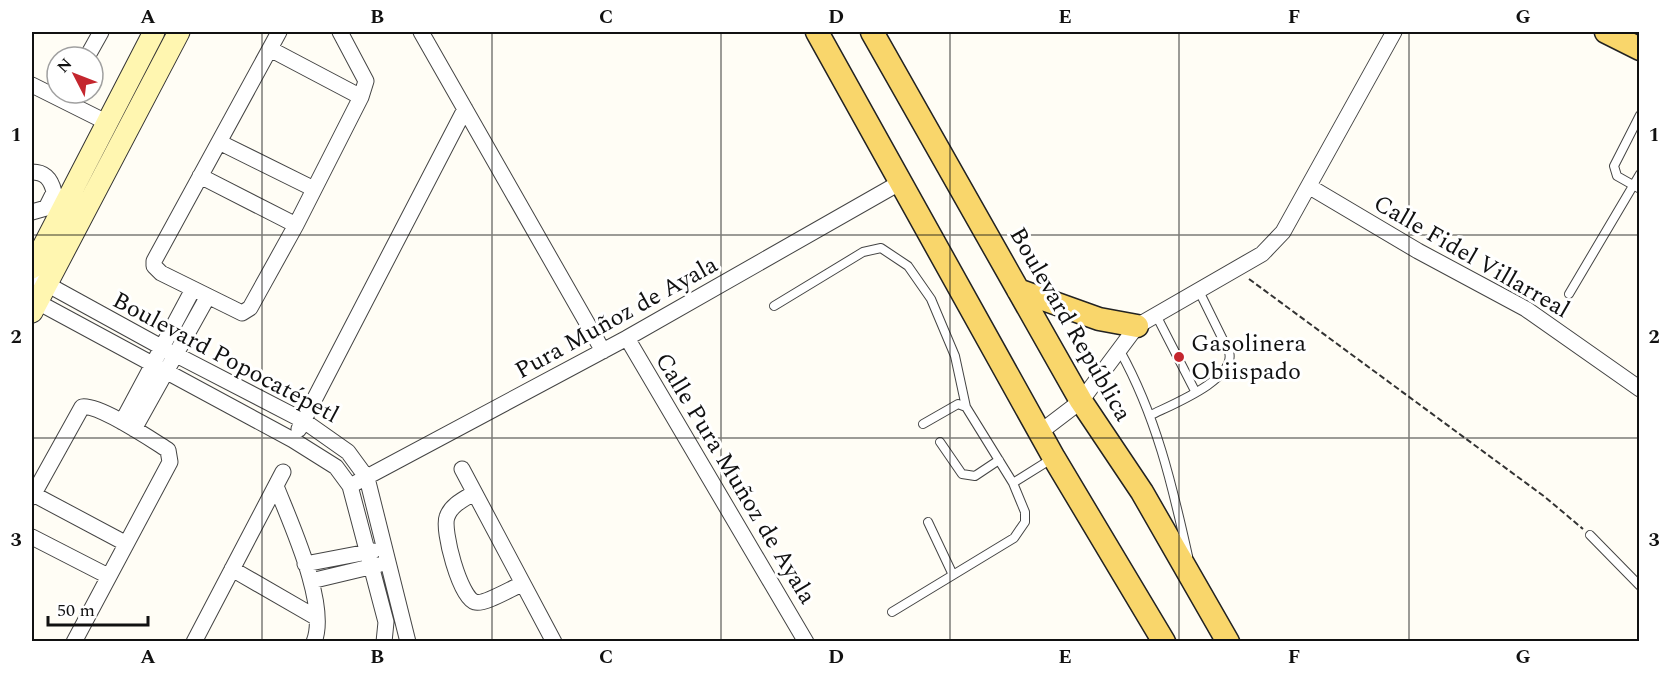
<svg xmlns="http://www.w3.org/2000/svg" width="1671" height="673" font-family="Spectral,serif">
<rect width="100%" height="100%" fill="#fffdf5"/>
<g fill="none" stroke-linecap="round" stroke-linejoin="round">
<g stroke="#444" stroke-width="10">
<path id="service" d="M1640,115L1614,166L1617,176L1640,189
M1569,294L1640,174
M774,306L863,252L881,248L908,266L931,299L955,356L966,407L1013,483L1025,512V522L1014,538L892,612
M1156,315L1195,391
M1120,351C1156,416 1172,484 1188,556
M1151,415C1171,405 1237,379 1229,352L1199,291
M923,424L958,404L966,407
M940,442L962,474L975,476L999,460
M1013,483L1053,458
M928,522L953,575
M1590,535L1640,586"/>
</g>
<g stroke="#444" stroke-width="17">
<path id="minor" d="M279,32L154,261V266L161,273L242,313L250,308L296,225L361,97L366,81L340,32
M421,32L603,351
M270,49L361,97
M87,57L101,32
M32,85L106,122
M219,142L314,189
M32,172C45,172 51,179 54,192L46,208L32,212
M200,176L296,225
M1310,187L1418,251L1526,309L1640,389
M32,276L163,348L304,421L348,452L367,478L408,642
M32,299L293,440L336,467L350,486L386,622L384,642
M627,338L806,642
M122,422L192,291
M134,429L207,298
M299,429L465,109
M1039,433L1081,401L1137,326L1262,254L1283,232L1394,32
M462,469L554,642
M276,486C290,522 329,605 314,642
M350,486L627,338L901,182
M474,493C464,499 451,505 447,517C442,530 460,598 475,602C484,605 512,588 522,584
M33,494L125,543
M32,497L82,407C99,404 152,440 168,450L170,462L74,642
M32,537L108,576
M305,564L373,551
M232,569L317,618
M311,581L378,565
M194,642L283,472"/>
</g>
<g stroke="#333" stroke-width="23">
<path id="secondary" d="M32,268L154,32
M32,312L179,32"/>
</g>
<g stroke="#222" stroke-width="25">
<path id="primary" d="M817,32L1054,458L1164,642
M872,32L1081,401L1142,492L1228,642
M1606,32L1640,49
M1018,290L1099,319L1137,326"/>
</g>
<path stroke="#333" stroke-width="2" stroke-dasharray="6 3" stroke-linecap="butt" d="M1249,279L1545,497L1583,529"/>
<use href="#service" stroke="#fff" stroke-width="8"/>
<use href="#minor" stroke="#fff" stroke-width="15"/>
<use href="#secondary" stroke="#fff6b0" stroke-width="21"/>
<use href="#primary" stroke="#f9d66b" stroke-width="22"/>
</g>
<path fill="none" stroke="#111" stroke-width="1.5" stroke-opacity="0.55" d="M262,32V642M492,32V642M721,32V642M950,32V642M1179,32V642M1409,32V642M32,235H1640M32,438H1640"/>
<circle fill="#c4262e" stroke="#fff" stroke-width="2" cx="1179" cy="357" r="6"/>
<g text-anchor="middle" stroke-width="6" stroke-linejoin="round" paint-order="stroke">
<g font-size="24" fill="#111" stroke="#fff">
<text transform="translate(1472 256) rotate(30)" y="8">Calle Fidel Villarreal</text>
<text transform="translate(616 317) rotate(-29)" y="8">Pura Muñoz de Ayala</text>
<text transform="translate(1071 324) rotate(60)" y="8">Boulevard República</text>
<text transform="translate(226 357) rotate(28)" y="8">Boulevard Popocatépetl</text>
<text transform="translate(736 478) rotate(59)" y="8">Calle Pura Muñoz de Ayala</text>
</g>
<g font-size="24" fill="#111" stroke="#fff" text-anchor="start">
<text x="1191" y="351">Gasolinera<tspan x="1191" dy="28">Obiispado</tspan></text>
</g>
</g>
<rect width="1671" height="673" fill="none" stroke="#ffffff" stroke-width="66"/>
<g transform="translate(75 75) rotate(312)"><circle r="28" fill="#ffffff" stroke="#a0a0a0" stroke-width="1.5"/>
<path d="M0-4.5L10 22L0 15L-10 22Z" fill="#c4262e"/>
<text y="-9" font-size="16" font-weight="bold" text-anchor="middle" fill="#111111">N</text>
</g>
<path d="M48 616v9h100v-9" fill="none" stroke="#111111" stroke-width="3"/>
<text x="57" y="616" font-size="18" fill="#111111" stroke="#ffffff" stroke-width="4.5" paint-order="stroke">50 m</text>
<rect x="33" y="33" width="1605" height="607" fill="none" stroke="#111" stroke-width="2"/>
<g font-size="20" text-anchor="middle" font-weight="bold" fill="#111">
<text x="148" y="23">A</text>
<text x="377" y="23">B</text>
<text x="606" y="23">C</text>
<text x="836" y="23">D</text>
<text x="1065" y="23">E</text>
<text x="1294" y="23">F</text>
<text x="1523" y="23">G</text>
<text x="16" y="141">1</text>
<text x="1654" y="141">1</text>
<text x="16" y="343">2</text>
<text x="1654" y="343">2</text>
<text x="16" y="546">3</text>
<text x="1654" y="546">3</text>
<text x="148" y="663">A</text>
<text x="377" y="663">B</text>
<text x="606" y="663">C</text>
<text x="836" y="663">D</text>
<text x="1065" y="663">E</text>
<text x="1294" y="663">F</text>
<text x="1523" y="663">G</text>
</g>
</svg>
